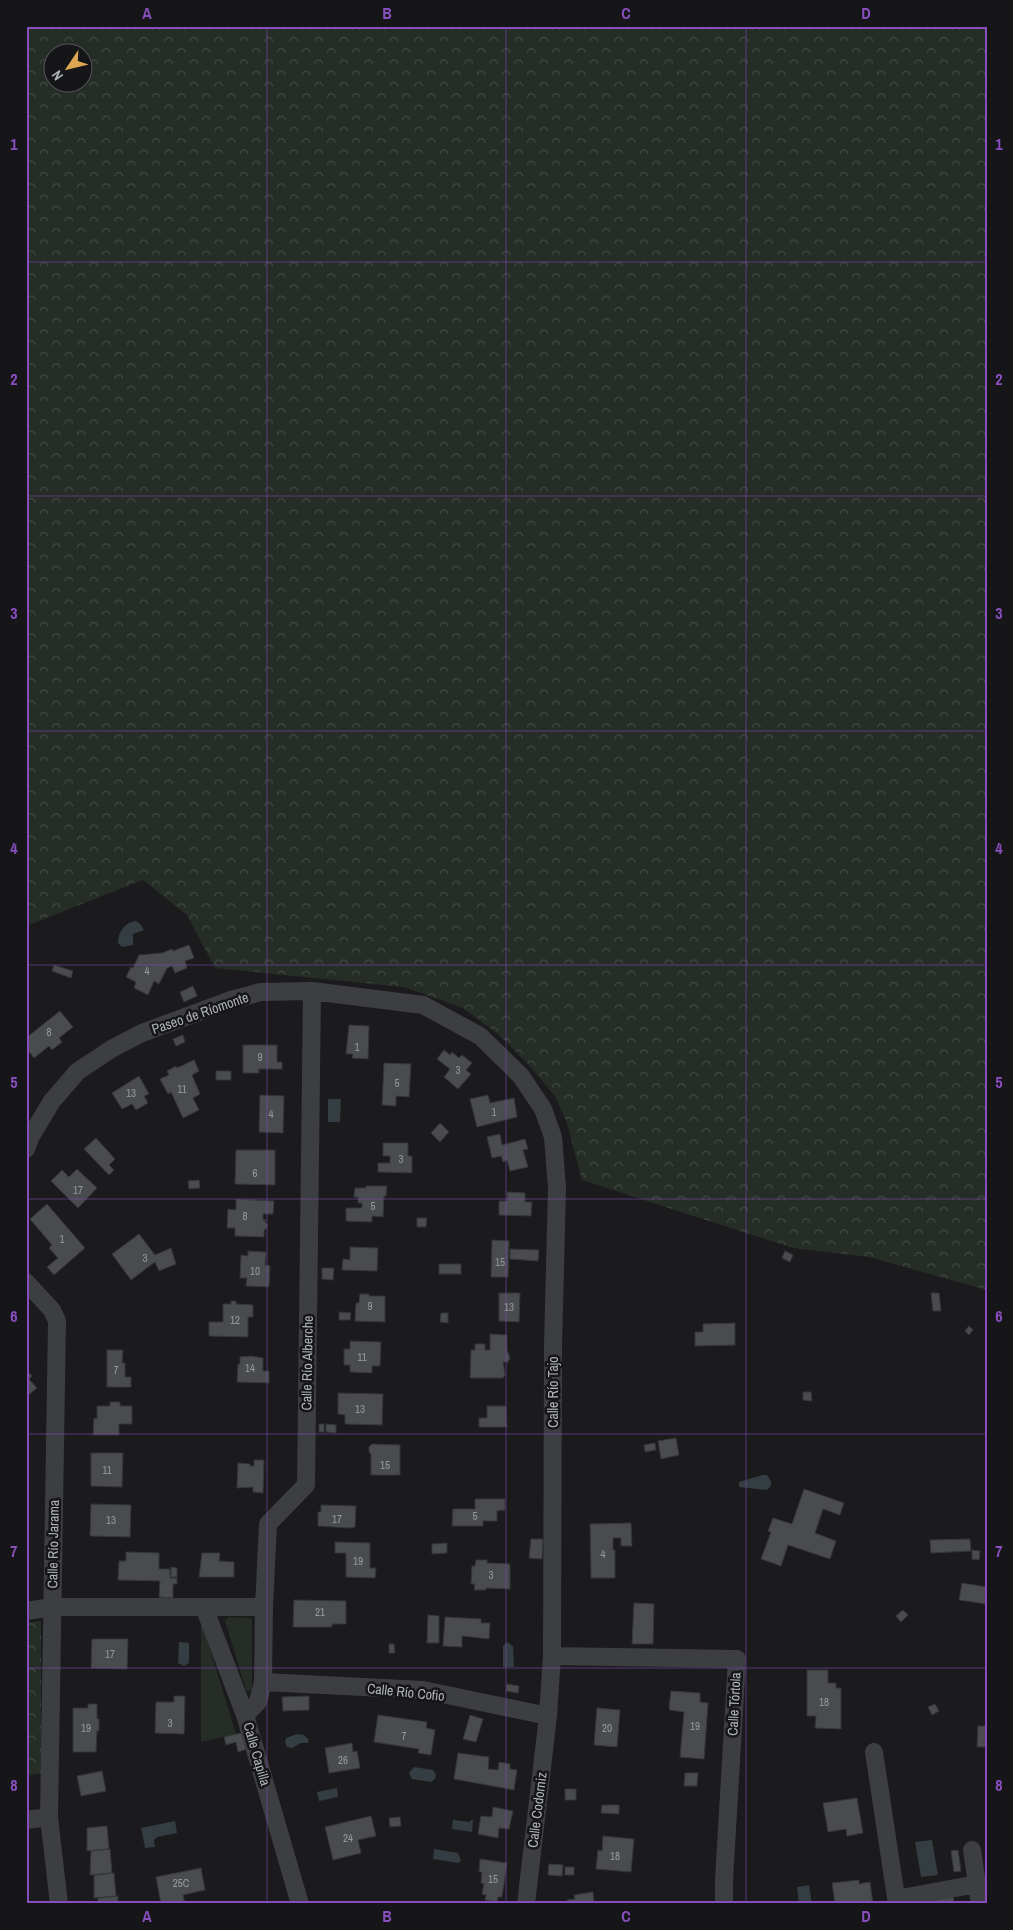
<svg xmlns="http://www.w3.org/2000/svg" width="1013" height="1930" font-family="'Archivo Narrow',sans-serif">
<defs>
<pattern id="forest-crowns" width="20" height="18" patternUnits="userSpaceOnUse" patternTransform="scale(1.25)"><rect width="20" height="18" fill="#252d26"/><path d="M2 6a3 3 0 1 1 6 0M12 15a3 3 0 1 1 6 0" fill="none" stroke="#424944"/></pattern>
</defs>
<rect width="100%" height="100%" fill="#1b1b1d"/>
<path fill="url(#forest-crowns)" fill-rule="evenodd" d="M26,26H987V1290L869,1257L793,1248L582,1180L567,1123L555,1096L528,1064L499,1035L463,1008L404,987L215,968L187,915L143,880L26,926ZM52,52H82V82H52Z
M41,1621V1773L26,1776V1623Z"/>
<path fill="#252d26" d="M228,1617L250,1618L252,1620V1689L251,1692L246,1690L225,1621Z
M201,1619L236,1734L201,1742Z"/>
<path fill="#343d42" d="M136,921L141,925L144,930L133,934V945L122,947L118,943C118,932 125,922 136,921Z
M328,1099H341L340,1122H328Z
M762,1475H767L771,1481V1486L767,1490L739,1487V1482Z
M179,1642L189,1643V1663L184,1666L178,1663Z
M507,1642L513,1646L514,1667H503V1646Z
M297,1734L304,1735L309,1740L308,1743H301L292,1748L287,1747L285,1742L286,1738Z
M414,1767L433,1770L436,1774L435,1779L431,1782L412,1779L409,1773Z
M337,1788L338,1797L319,1801L317,1792Z
M453,1820L470,1822L471,1820H473L472,1832L452,1829Z
M175,1821L177,1833L157,1837L154,1840L155,1847L145,1848L141,1828Z
M932,1840L938,1875L921,1877L915,1842Z
M434,1849L458,1853L461,1861L458,1863L433,1859Z
M809,1885L812,1904H799L797,1887Z"/>
<path fill="#4a4b4f" stroke="#353639" d="M189,945L194,958L185,961L187,968L175,973L172,966L167,968L159,984L154,981L148,995L134,988L136,982L126,977L131,967L133,968L139,955L162,953L172,949L173,951Z
M54,965L73,971L71,978L52,971Z
M193,986L197,996L184,1002L180,992Z
M60,1011L73,1027L59,1038L62,1042L52,1050L49,1046L34,1058L26,1048V1038Z
M349,1025L369,1026L368,1059L352,1058L353,1054H346Z
M183,1035L185,1042L176,1046L173,1039Z
M243,1045H277V1062H282V1069H259V1073H243Z
M444,1050L450,1055L452,1052L459,1058L462,1055L472,1063L466,1070L471,1074L458,1089L444,1077L450,1069L437,1059Z
M194,1060L199,1071L192,1075L200,1094L193,1098L199,1110L183,1118L171,1092L168,1094L160,1079L169,1075L167,1071L176,1066L177,1068Z
M384,1063L411,1064L409,1097L396,1096V1106L382,1105Z
M216,1071H231V1080H216Z
M139,1076L149,1094L144,1096L148,1103L136,1110L132,1104L122,1109L112,1093Z
M260,1095L284,1096L283,1133L259,1132Z
M488,1095L490,1103L514,1098L517,1117L477,1127L470,1099Z
M440,1123L449,1132L440,1142L431,1133Z
M500,1134L502,1145L525,1139L528,1149L523,1150L528,1167L510,1171L507,1160L503,1162L501,1156L492,1158L487,1137Z
M96,1138L115,1159L109,1165L114,1170L109,1175L84,1149Z
M383,1143H408V1156H412V1173L378,1172V1163H390V1156H383Z
M236,1150H275V1185L235,1184Z
M77,1169L97,1188L78,1208L51,1181L62,1170L69,1177Z
M199,1180L200,1188L189,1189L188,1181Z
M366,1186H387L386,1196H384L383,1217L372,1216V1222L346,1221V1208H362V1203H358V1197H354L355,1188H366Z
M507,1192L525,1193V1202H532L531,1216L499,1215V1201H507Z
M236,1199L274,1201L273,1214H263V1220L265,1219V1222L267,1224V1228L264,1230V1237L235,1236V1228H227L228,1209L236,1210Z
M47,1204L85,1248L54,1275L47,1267L58,1258L49,1248L52,1245L30,1219Z
M417,1218H427L426,1227H417Z
M139,1234L155,1255L171,1248L176,1264L159,1271L155,1262L131,1280L112,1254Z
M492,1240L509,1241L508,1277H491Z
M350,1247L378,1248L377,1271L342,1270L343,1259L350,1260Z
M510,1249L539,1250L538,1261L510,1259Z
M248,1251L266,1252L265,1265L270,1266L269,1287L246,1286L247,1278H240L241,1255L248,1256Z
M785,1251L793,1255L790,1262L782,1258Z
M439,1264H461V1274H439Z
M322,1268H334L333,1280L322,1279Z
M499,1293H520L519,1322L499,1321Z
M931,1293H939L941,1311H933Z
M360,1294H369V1296H385V1322L355,1321L356,1303H359Z
M231,1301H236V1304L253,1305V1317H248V1337L209,1336V1322H223V1304H231Z
M339,1312L351,1313L350,1320H339Z
M441,1313H448V1323L440,1322Z
M735,1323V1345L695,1346V1332H703V1324Z
M969,1326L973,1330L969,1335L965,1331Z
M490,1334L507,1335V1350L510,1358L508,1362H503L505,1375L503,1378H470L471,1350H475V1344H485V1350H490Z
M350,1341L381,1342L380,1366H372V1373L350,1372V1365H344V1349H350Z
M107,1350H123L122,1363H125V1377H131V1387H107Z
M251,1356L263,1358V1371H269V1383L237,1382L238,1364H240V1357Z
M26,1370L32,1376L29,1379L37,1388L26,1397Z
M803,1392H811L812,1401L803,1400Z
M338,1393L383,1394L382,1425L345,1424V1415L338,1414Z
M110,1402H120V1406H132V1424H119V1435H93L94,1418L97,1419V1406H110Z
M487,1406H506L507,1427H479V1418H487Z
M319,1424H324V1432H319Z
M326,1424L336,1425V1433L326,1432Z
M676,1438L679,1455L661,1459L658,1441Z
M655,1443L656,1450L645,1452L644,1445Z
M372,1444L400,1445V1475H371V1454L369,1452V1447Z
M91,1453H123L122,1487L91,1486Z
M254,1460H264L263,1493L253,1492V1487L237,1488L238,1463L250,1464V1466H254Z
M804,1489L844,1503L840,1515L823,1509L815,1533L836,1541L830,1559L788,1545L781,1566L761,1559L771,1532L768,1531L773,1518L792,1524Z
M475,1499H505V1510L497,1511V1521H483V1526H452L453,1509H475Z
M91,1504L131,1505L130,1537L90,1536Z
M321,1505L356,1506L355,1527L350,1528L318,1526V1512H321Z
M631,1523L632,1546H621V1538H613V1550H615V1578H591L590,1524Z
M531,1539H543L542,1559L529,1558Z
M970,1539L971,1551L931,1553L930,1540Z
M335,1542L370,1543V1568H376L375,1578L346,1577V1553H335Z
M447,1543V1553L432,1554V1544Z
M972,1550L980,1551L979,1560L972,1559Z
M126,1552L159,1553V1569H170V1578H177V1584H173V1598L159,1597L160,1581L118,1580L119,1561H126Z
M202,1553H220L219,1561L234,1562V1577H199Z
M476,1560H487V1563L510,1564V1589L486,1588V1590H474L475,1584H471L472,1566H475Z
M171,1567L177,1568V1577H171Z
M962,1583L987,1587V1604L959,1600Z
M294,1600L346,1601V1624H332V1627H293Z
M634,1603L654,1604L653,1644H632Z
M903,1610L908,1615L901,1622L896,1616Z
M428,1615L439,1616V1643H427Z
M445,1617L481,1619V1623H490L489,1639L462,1636V1647L443,1646Z
M92,1639H128L127,1669L91,1668Z
M389,1644H394L395,1653H389Z
M807,1670H828V1683H836V1688H841V1729L815,1728L816,1716H807Z
M507,1684L519,1686L518,1693L506,1691Z
M671,1691L700,1693V1702L708,1703L704,1759L680,1757L684,1712L670,1710L669,1707Z
M174,1696H185L184,1734L155,1733L156,1702H174Z
M309,1696V1710L283,1711L282,1697Z
M88,1704H97V1719H99V1731H97L96,1752H73V1708H88Z
M935,1704L939,1711L932,1715L928,1707Z
M987,1706V1747H977L978,1726H986Z
M597,1708L620,1710L617,1747L594,1745Z
M378,1715L427,1722L426,1728L435,1730L431,1755L418,1753L419,1749L374,1742Z
M470,1715L483,1719L476,1742L463,1739Z
M241,1733L247,1749L238,1752L236,1742L226,1745L224,1737Z
M352,1743L353,1752L357,1751L360,1768L329,1773L325,1748Z
M458,1753L489,1757L488,1769L498,1770L499,1762L510,1764V1769L517,1770L514,1790L454,1779Z
M102,1771L106,1791L81,1796L77,1776Z
M685,1773H698L697,1786H684Z
M565,1789H576V1800H565Z
M857,1798L863,1833L847,1836L846,1829L828,1832L823,1803Z
M602,1805H619V1814L601,1813Z
M493,1807L513,1811L509,1829L499,1828L498,1838L478,1834L481,1816L492,1817Z
M371,1816L376,1836L358,1840L361,1853L333,1860L325,1827Z
M400,1817L401,1826L390,1827L389,1818Z
M107,1826L109,1849L87,1851V1828Z
M603,1836L634,1839L631,1872L596,1869L598,1850L602,1851Z
M110,1849L112,1873L90,1875L91,1851Z
M958,1850L961,1871L954,1872L951,1851Z
M480,1859L507,1863L502,1897H498L497,1902L485,1900L486,1895L482,1894L484,1884L481,1883L482,1872H479Z
M549,1864L563,1865L562,1876L548,1875Z
M565,1867H574V1875H565Z
M201,1868L205,1890L183,1895L185,1904H161L156,1877Z
M114,1873L116,1896L94,1898V1875Z
M859,1880V1884L870,1882L873,1904H835L832,1883Z
M593,1892L594,1904H567V1900L575,1899L574,1895Z
M953,1894L954,1904H931L930,1898Z
M118,1896V1904H98V1898Z"/>
<g fill="none" stroke-linecap="round" stroke-linejoin="round">
<path stroke="#3d3e42" stroke-width="18" d="M26,1149L31,1136L52,1101L78,1071L113,1048L142,1033L231,1000L261,992L312,991L423,1005L480,1036L521,1076L543,1109L553,1137L557,1187L553,1346L552,1656L548,1716L526,1904
M26,1282L52,1310L57,1321L49,1817L59,1904
M204,1607L245,1715L300,1904
M26,1611L52,1607H264
M552,1656L737,1659L724,1880V1904
M263,1682L423,1690L548,1716
M245,1715L258,1702L263,1682L264,1607L268,1524L306,1485L312,991
M874,1752L897,1904
M26,1820L49,1817
M972,1850L980,1904
M896,1899L977,1884"/>
</g>
<path fill="none" stroke="#884ebe" stroke-width="1" stroke-opacity="0.55" d="M267,26V1904M506,26V1904M746,26V1904M26,262H987M26,496H987M26,731H987M26,965H987M26,1199H987M26,1434H987M26,1668H987"/>
<g text-anchor="middle" stroke-width="5" stroke-linejoin="round" paint-order="stroke">
<g font-size="11" fill="#969aa0">
<text x="147" y="975">4</text>
<text x="49" y="1036">8</text>
<text x="357" y="1051">1</text>
<text x="260" y="1061">9</text>
<text x="458" y="1074">3</text>
<text x="397" y="1087">5</text>
<text x="182" y="1093">11</text>
<text x="131" y="1097">13</text>
<text x="494" y="1116">1</text>
<text x="271" y="1118">4</text>
<text x="401" y="1163">3</text>
<text x="255" y="1177">6</text>
<text x="78" y="1194">17</text>
<text x="373" y="1210">5</text>
<text x="245" y="1220">8</text>
<text x="62" y="1243">1</text>
<text x="145" y="1262">3</text>
<text x="500" y="1266">15</text>
<text x="255" y="1275">10</text>
<text x="370" y="1310">9</text>
<text x="509" y="1311">13</text>
<text x="235" y="1324">12</text>
<text x="362" y="1361">11</text>
<text x="250" y="1372">14</text>
<text x="116" y="1374">7</text>
<text x="360" y="1413">13</text>
<text x="385" y="1469">15</text>
<text x="107" y="1474">11</text>
<text x="475" y="1520">5</text>
<text x="337" y="1523">17</text>
<text x="111" y="1524">13</text>
<text x="603" y="1558">4</text>
<text x="358" y="1565">19</text>
<text x="491" y="1579">3</text>
<text x="320" y="1616">21</text>
<text x="110" y="1658">17</text>
<text x="824" y="1706">18</text>
<text x="170" y="1727">3</text>
<text x="695" y="1730">19</text>
<text x="86" y="1732">19</text>
<text x="607" y="1732">20</text>
<text x="404" y="1740">7</text>
<text x="343" y="1764">26</text>
<text x="348" y="1842">24</text>
<text x="615" y="1860">18</text>
<text x="493" y="1883">15</text>
<text x="181" y="1887">25C</text>
</g>
<g font-size="14" fill="#afb4bb" stroke="#161618">
<text transform="translate(200 1013) rotate(-19)" y="5">Paseo de Ríomonte</text>
<text transform="translate(307 1363) rotate(-89)" y="5">Calle Río Alberche</text>
<text transform="translate(553 1392) rotate(-90)" y="5">Calle Río Tajo</text>
<text transform="translate(53 1544) rotate(-89)" y="5">Calle Río Jarama</text>
<text transform="translate(406 1692) rotate(6)" y="5">Calle Río Cofio</text>
<text transform="translate(734 1704) rotate(-87)" y="5">Calle Tórtola</text>
<text transform="translate(257 1754) rotate(74)" y="5">Calle Capilla</text>
<text transform="translate(537 1810) rotate(-83)" y="5">Calle Codorniz</text>
</g>
</g>
<rect width="1013" height="1930" fill="none" stroke="#161618" stroke-width="55"/>
<g transform="translate(68 68) rotate(235)"><circle r="24" fill="#161618" stroke="#535559"/>
<path d="M0-4L9 19L0 12L-9 19Z" fill="#dda653"/>
<text y="-8" font-size="14" font-weight="bold" text-anchor="middle" fill="#afb4bb">N</text>
</g>
<rect x="28" y="28" width="958" height="1874" fill="none" stroke="#884ebe" stroke-width="2"/>
<g font-size="16" text-anchor="middle" font-weight="bold" fill="#884ebe">
<text x="147" y="19">A</text>
<text x="387" y="19">B</text>
<text x="626" y="19">C</text>
<text x="866" y="19">D</text>
<text x="14" y="150">1</text>
<text x="999" y="150">1</text>
<text x="14" y="385">2</text>
<text x="999" y="385">2</text>
<text x="14" y="619">3</text>
<text x="999" y="619">3</text>
<text x="14" y="854">4</text>
<text x="999" y="854">4</text>
<text x="14" y="1088">5</text>
<text x="999" y="1088">5</text>
<text x="14" y="1322">6</text>
<text x="999" y="1322">6</text>
<text x="14" y="1557">7</text>
<text x="999" y="1557">7</text>
<text x="14" y="1791">8</text>
<text x="999" y="1791">8</text>
<text x="147" y="1922">A</text>
<text x="387" y="1922">B</text>
<text x="626" y="1922">C</text>
<text x="866" y="1922">D</text>
</g>
</svg>
